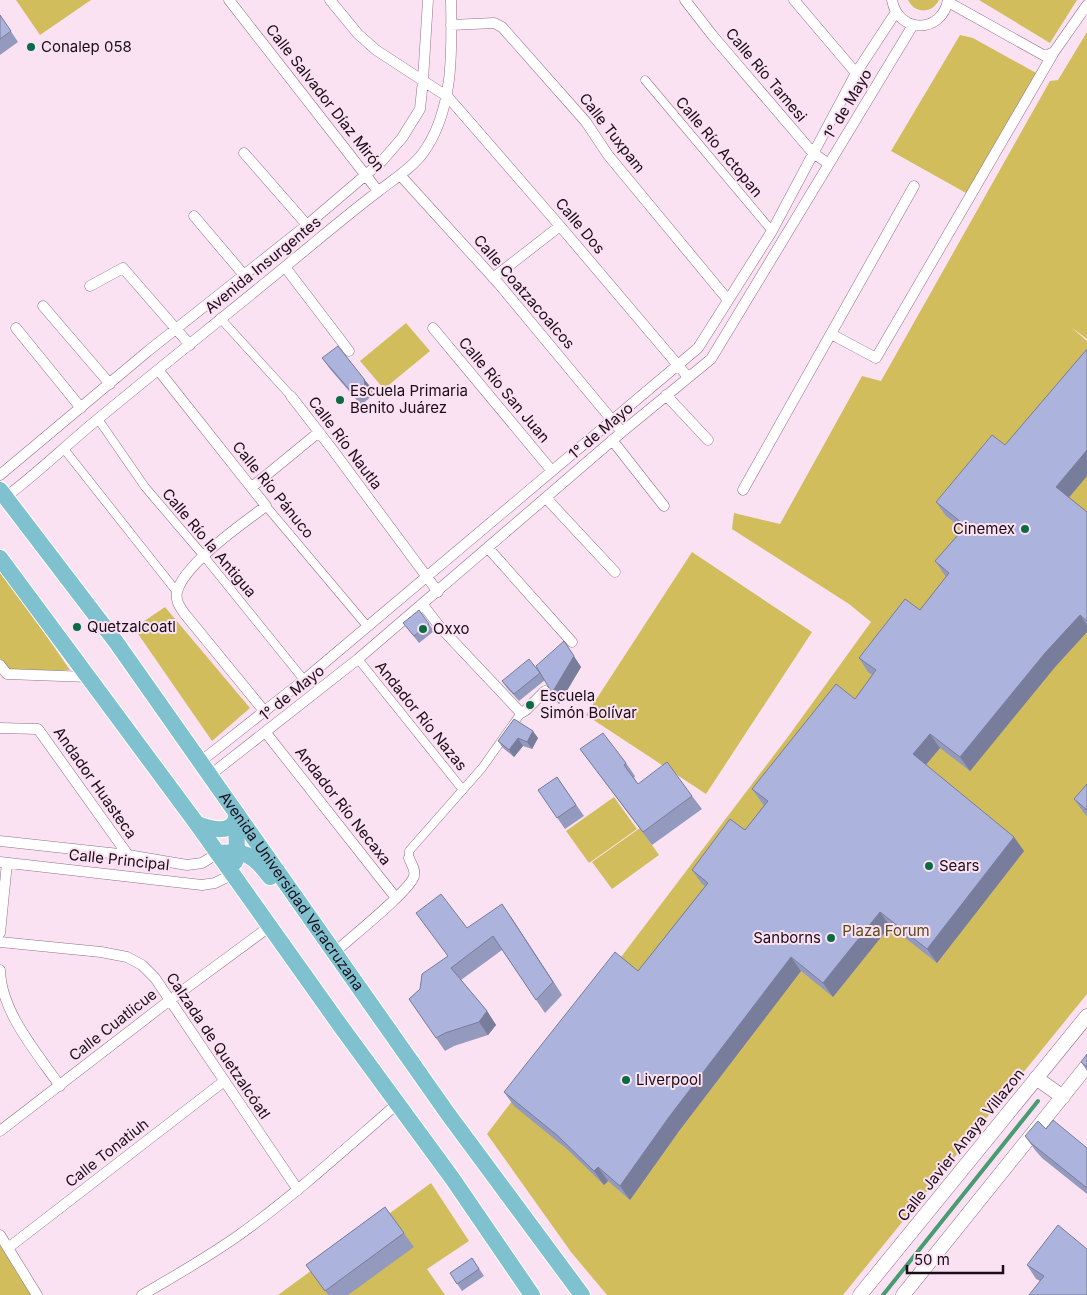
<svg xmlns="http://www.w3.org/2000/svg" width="1087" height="1295" font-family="Inter,sans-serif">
<rect width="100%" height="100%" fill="#fbe2f3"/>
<path fill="#d2bd5d" d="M16,0H91L40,35Z
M908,0H939C932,14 915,14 908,0Z
M979,0H1077L1050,43Z
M1087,32V339L1071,327L1087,341V994L843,1295H607L571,1252L487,1134L790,734L871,622L849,604L732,529L734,513L780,524L862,376L881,381L1050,81L1058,80Z
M960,35L973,38L1038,74L966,193L891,151Z
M406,323L430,351L384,389L360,361Z
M692,552L812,632L706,794L586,715Z
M0,569L70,670L35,672L9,671L0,658Z
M165,607L250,708L212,741L134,628Z
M614,797L637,829L589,863L566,831Z
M640,828L659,855L612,889L592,862Z
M431,1183L469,1241L427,1269L445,1295H278Z
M0,1245L33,1295H0Z"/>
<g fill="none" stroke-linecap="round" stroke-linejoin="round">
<path stroke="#489c71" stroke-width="4" d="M883,1295L1038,1101"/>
<g stroke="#946f89" stroke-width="9">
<path id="pedestrian" d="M645,80L772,231
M220,318L291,396
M98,419L145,487L203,555L304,680
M64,449L177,592
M266,506L367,626
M358,659L463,790
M409,858V851L482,768L521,713"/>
</g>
<g stroke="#946f89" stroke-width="11">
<path id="minor" d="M229,0L378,191
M330,0L358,34L376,50L448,97L560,226L688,377
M685,0L713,36L813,153L829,164
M794,0L856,73
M892,0C898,34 942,34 948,0
M948,2L1045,56L1054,52
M451,25L494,23L502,27L586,122L608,155L728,300
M244,153L307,225
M400,175L499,284L622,432
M194,216L244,275
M285,267L349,351
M493,278L560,226
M90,286L123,268L190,345
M43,306L110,384
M16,328L81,408
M433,328L552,471
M831,334L876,358L1054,52L1087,5
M159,371L266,506C242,524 184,564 177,592C175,600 180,607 184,613L265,712
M666,395L708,440
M291,396L332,449L438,592
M612,440L664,506
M0,475L148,351L307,225L382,161L402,138L420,109L423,80L428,0
M252,487L319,432
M743,490L914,186
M546,498L615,572
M3,499C36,475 66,445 98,419C168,361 239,305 309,247C332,228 356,208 380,190C394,179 412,168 423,153C454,110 452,51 451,0
M488,548L572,642
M423,605L440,627L521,713L526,710L545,691
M0,665L7,674L89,677
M0,728L38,729L128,855
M266,733L396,898
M200,762L304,680L698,348L772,231L856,73L896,12
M209,776L358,659L622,432L711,359L913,25
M0,841L128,855L187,865L202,863L218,853
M0,862L202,885L215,883L233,874
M0,933L7,863
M0,942L101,952L127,957L142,965L155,978L298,1190
M335,952C349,939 411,890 414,876C416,870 411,864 409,858
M0,970C1,1012 37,1053 60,1086
M0,1131L170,1000L269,927
M0,1235L37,1295
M8,1248L223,1082
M142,1295C175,1276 208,1257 239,1235C295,1195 345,1149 397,1104"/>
</g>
<g stroke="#946f89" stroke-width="15">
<path id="tertiary" d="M1036,1078L1063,1097
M860,1295L1087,1016
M903,1295L1087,1066"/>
</g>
<g stroke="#fff" stroke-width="18">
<g id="primary">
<path id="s1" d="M0,490L116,642L448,1114L582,1295"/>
<path d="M0,558L197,824L342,1028L452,1178L532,1295"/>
<path d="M197,824C211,829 234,836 237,814"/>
<path d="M218,853C246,851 253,854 270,877"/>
<path d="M235,862L237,852L236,820"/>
</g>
</g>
<use href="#pedestrian" stroke="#fff" stroke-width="8"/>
<use href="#minor" stroke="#fff" stroke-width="10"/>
<use href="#tertiary" stroke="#fff" stroke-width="14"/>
<use href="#primary" stroke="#80c1d0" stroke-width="16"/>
</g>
<path fill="#949abe" d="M0,15L18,42L0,55Z
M1087,349V476L1069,497L1087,512V632L1055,667L970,771L940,748L926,765L1024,851L937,963L890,926L833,997L801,971L679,1131L630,1200L608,1181L604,1185L568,1150L514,1106L504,1092L638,971L705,886L702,884L692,870L745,830L764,805L762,803L752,789L855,699L872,675L868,672L859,658L920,610L946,577L935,561L963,529L946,516L936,502L1005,445Z
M322,358L364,379L372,389L373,395L361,405L330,369Z
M403,623L429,624L434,631L419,643Z
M571,652L581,667L559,704L552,693L545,680L519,701L507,688L502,681L540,673Z
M514,719L538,738L532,749L523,746L514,757L503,748L498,741Z
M580,749L626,763L635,776L634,778L638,784L692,796L702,809L652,845Z
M557,777L584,816L565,829L538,790Z
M1087,784V816L1084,813L1074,799Z
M416,913L467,928L511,917L562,995L545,1013L502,950L461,980L487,1011L496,1025L488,1035L454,1046L445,1051L409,999L420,989L448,956Z
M1087,1054V1071L1081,1062Z
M1046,1129L1087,1148V1194L1042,1158L1035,1150L1025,1136Z
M385,1207L414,1247L348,1295H328L306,1265Z
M1087,1249L1040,1281L1036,1279L1027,1265Z
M472,1258L484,1276L462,1291L450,1273Z"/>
<path fill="#787d9b" d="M364,379L372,389L373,395L365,385Z
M1087,450V476L1066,501L1056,487Z
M1080,615L1087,625V632L1055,667L970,771L960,757L1045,653Z
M564,641L581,667L559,704L552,693Z
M533,731L538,738L532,749L527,742Z
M930,734L940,748L923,768L913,754Z
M518,738L523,746L514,757L509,750Z
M1014,837L1024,851L937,963L927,949Z
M502,904L511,917L562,995L553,982Z
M880,912L890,926L833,997L823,983Z
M791,957L801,971L679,1131L630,1200L620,1186L669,1117Z
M487,1011L496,1025L488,1035L479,1022Z
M598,1167L608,1181L604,1185L594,1171Z"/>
<path fill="#acb3dd" stroke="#787d9b" d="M0,15L11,31L0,39Z
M338,346L364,379L365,385L354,395L322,358Z
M1087,349V450L1056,487L1087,512V621L1080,615L1045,653L960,757L930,734L913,754L1014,837L927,949L880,912L823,983L791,957L669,1117L620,1186L598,1167L594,1171L558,1136L504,1092L615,952L638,971L708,883L692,870L730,819L745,830L768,801L752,789L836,684L855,699L876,670L859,658L905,599L920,610L949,573L935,561L966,526L936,502L992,435L1005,445Z
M419,610L429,624L414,636L403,623Z
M564,641L574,656L552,693L536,666Z
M529,659L540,673L514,694L502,681Z
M514,719L533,731L527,742L518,738L509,750L498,741Z
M603,733L626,763L624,765L638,784L667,762L692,796L643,832L580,749Z
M557,777L576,805L557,818L538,790Z
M1087,784V810L1074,799Z
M441,894L467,928L502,904L553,982L536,1000L493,936L451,968L487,1011L479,1022L445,1033L436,1038L409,999L420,989L422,974L448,956L416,913Z
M1087,1054V1067L1081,1062Z
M1053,1120L1087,1148V1188L1032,1144L1025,1136L1038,1121L1046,1129Z
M385,1207L404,1233L325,1291L306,1265Z
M1058,1225L1087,1249V1295H1029L1044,1276L1027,1265Z
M472,1258L479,1269L457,1284L450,1273Z"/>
<g fill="#0a6c42" stroke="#fbe2f3" stroke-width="2">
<circle cx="31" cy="47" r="5"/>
<circle cx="340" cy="400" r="5"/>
<circle cx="1025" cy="529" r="5"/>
<circle cx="77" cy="627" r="5"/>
<circle cx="423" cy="629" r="5"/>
<circle cx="530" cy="705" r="5"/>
<circle cx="929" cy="866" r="5"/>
<circle cx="831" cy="938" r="5"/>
<circle cx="626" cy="1080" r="5"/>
</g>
<g text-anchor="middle" stroke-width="4" stroke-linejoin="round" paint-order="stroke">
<g font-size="15" fill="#1a0d17" stroke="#fbe2f3" text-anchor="start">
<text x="41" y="52">Conalep 058</text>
<text x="350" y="396">Escuela Primaria<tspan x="350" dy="17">Benito Juárez</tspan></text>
<text x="1015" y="534" text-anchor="end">Cinemex</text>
<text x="87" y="632">Quetzalcoatl</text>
<text x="433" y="634">Oxxo</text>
<text x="540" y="701">Escuela<tspan x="540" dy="17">Simón Bolívar</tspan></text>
<text x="939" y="871">Sears</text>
<text x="821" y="943" text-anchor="end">Sanborns</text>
<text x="636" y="1085">Liverpool</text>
</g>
<g font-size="15" fill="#1a0d17" stroke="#fbe2f3">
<text transform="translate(766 75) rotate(50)" y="5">Calle Río Tamesi</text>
<text transform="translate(325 98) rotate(52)" y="5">Calle Salvador Díaz Mirón</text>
<text transform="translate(848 104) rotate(-59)" y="5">1° de Mayo</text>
<text transform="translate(612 133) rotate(52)" y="5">Calle Tuxpam</text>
<text transform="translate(719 147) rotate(50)" y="5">Calle Río Actopan</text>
<text transform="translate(580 226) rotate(50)" y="5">Calle Dos</text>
<text transform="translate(263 265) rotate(-39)" y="5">Avenida Insurgentes</text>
<text transform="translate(524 292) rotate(49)" y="5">Calle Coatzacoalcos</text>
<text transform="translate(504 390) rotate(50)" y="5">Calle Río San Juan</text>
<text transform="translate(601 431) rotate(-40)" y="5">1° de Mayo</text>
<text transform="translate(345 443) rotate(53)" y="5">Calle Río Nautla</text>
<text transform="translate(273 490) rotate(51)" y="5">Calle Río Pánuco</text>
<text transform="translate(209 543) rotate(50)" y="5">Calle Río la Antigua</text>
<text transform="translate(292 693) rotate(-39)" y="5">1° de Mayo</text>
<text transform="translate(421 716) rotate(51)" y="5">Andador Río Nazas</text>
<text transform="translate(95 783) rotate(55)" y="5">Andador Huasteca</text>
<text transform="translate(343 806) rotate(52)" y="5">Andador Río Necaxa</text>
<text transform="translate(119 860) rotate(6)" y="5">Calle Principal</text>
<text dy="5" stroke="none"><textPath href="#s1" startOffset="496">Avenida Universidad Veracruzana</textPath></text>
<text transform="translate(113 1025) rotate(-38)" y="5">Calle Cuatlicue</text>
<text transform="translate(218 1046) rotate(56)" y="5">Calzada de Quetzalcóatl</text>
<text transform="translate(961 1145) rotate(-51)" y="5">Calle Javier Anaya Villazon</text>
<text transform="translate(107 1153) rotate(-38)" y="5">Calle Tonatiuh</text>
</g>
<g font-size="15" fill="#584d19" stroke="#fbe2f3">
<text x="886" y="936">Plaza Forum</text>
</g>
</g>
<path d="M907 1265v8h96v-8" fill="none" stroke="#1a0d17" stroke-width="2.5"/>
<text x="914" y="1265" font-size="15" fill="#1a0d17" stroke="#fbe2f3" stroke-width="4" paint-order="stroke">50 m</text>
</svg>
